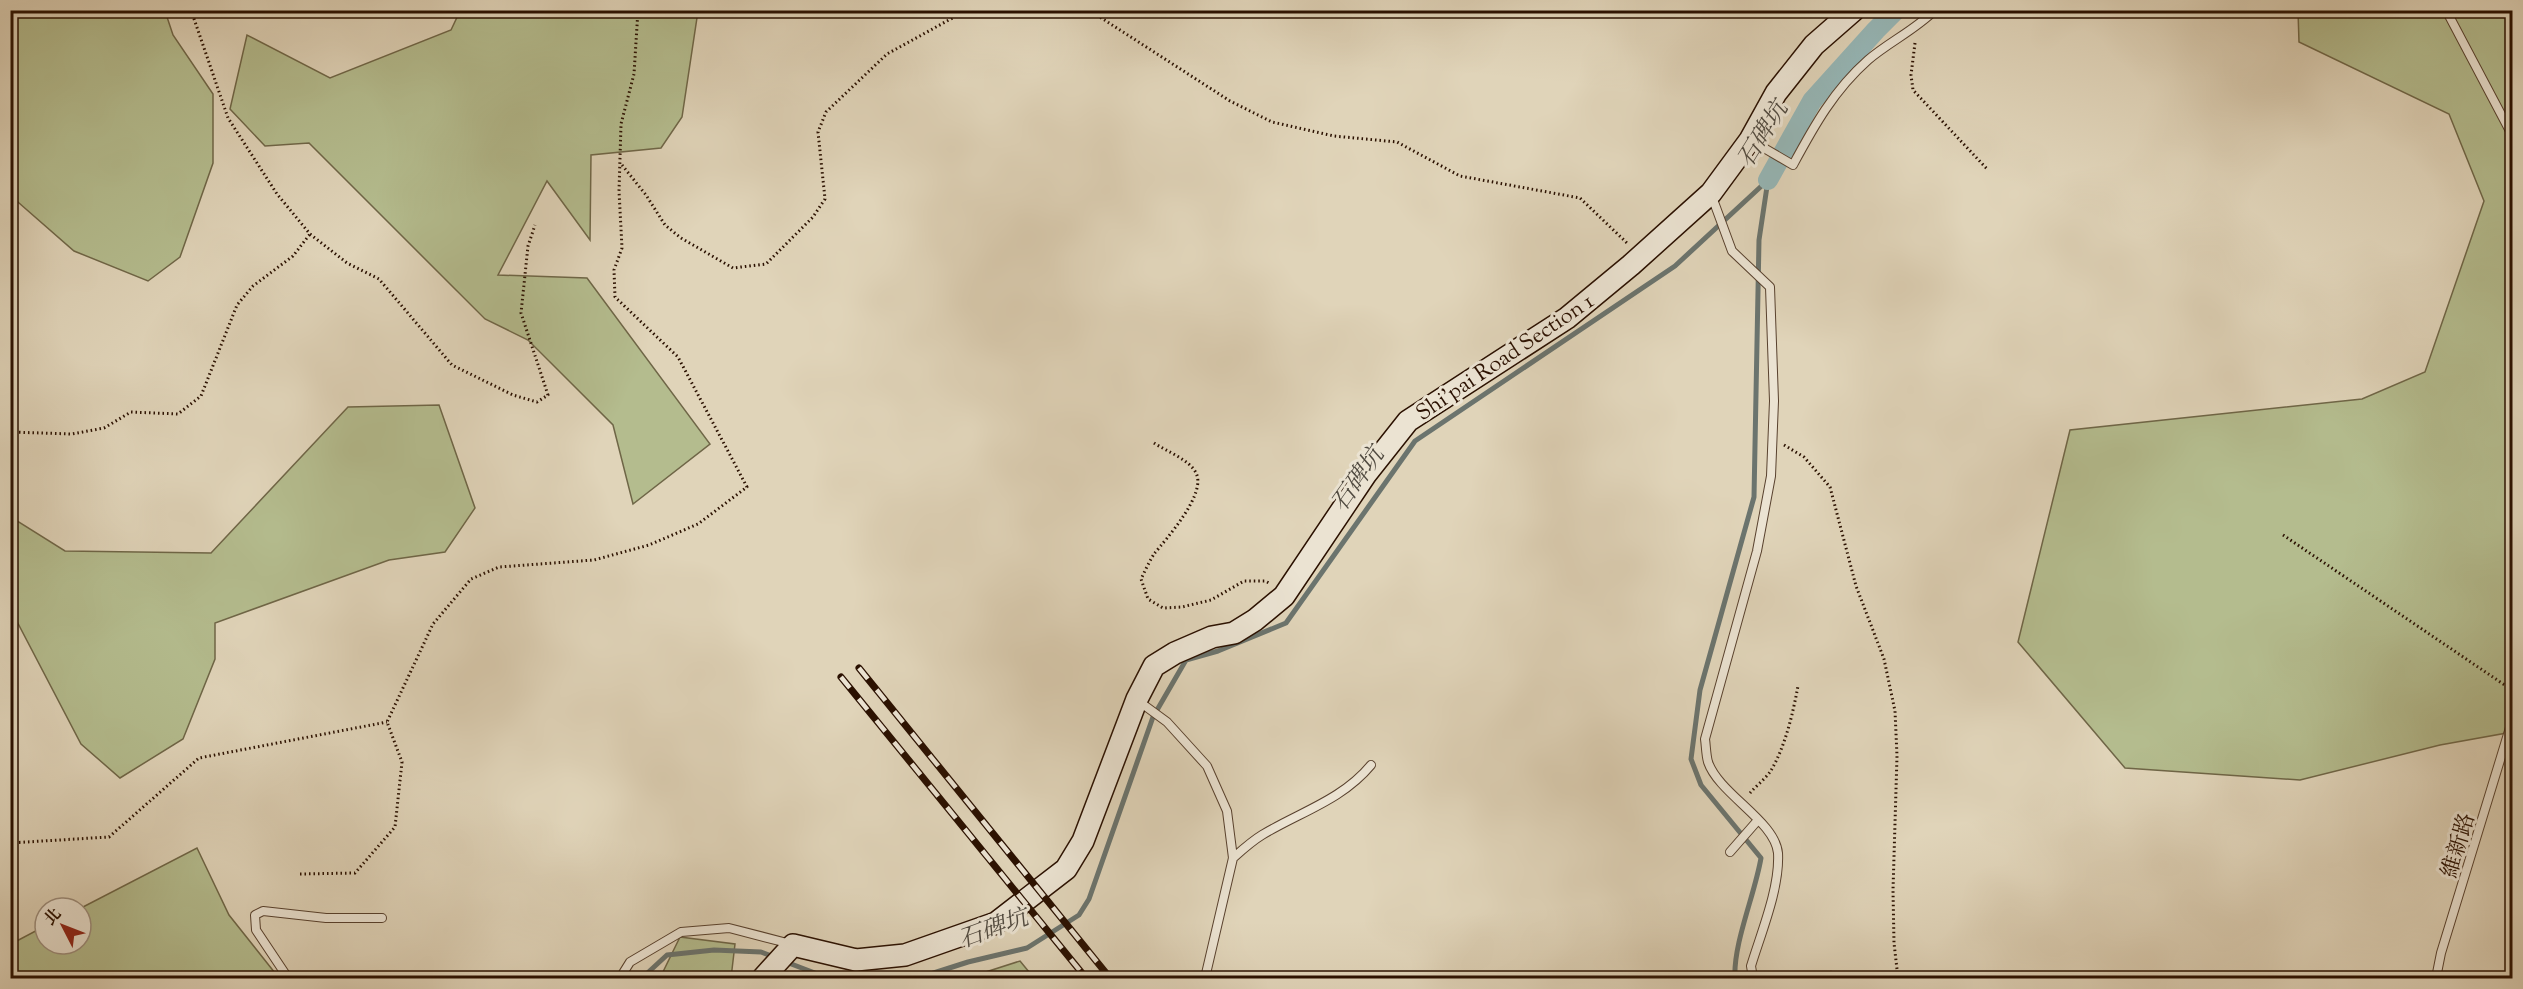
<svg xmlns="http://www.w3.org/2000/svg" width="2523" height="989" font-family="'Sorts Mill Goudy','Noto Serif TC',serif">
<rect width="100%" height="100%" fill="#e0d4b9"/>
<filter id="stains"><feTurbulence type="fractalNoise" baseFrequency=".00333" numOctaves="4"/><feColorMatrix values="0 0 0 0 .2 0 0 0 0 .09 0 0 0 0 .02 0 0 0 .5 -.17"/></filter>
<radialGradient id="worn" r=".72"><stop offset=".6" stop-color="#630" stop-opacity="0"/><stop offset="1" stop-color="#630" stop-opacity=".3"/></radialGradient>
<path fill="#b4bc8e" stroke="#6f6647" stroke-width="1.5" d="M11,10L165,11L173,35L213,94V163L180,257L148,281L74,251L11,196Z
M460,11H698L682,117L661,148L591,155L590,240L547,181L498,275L587,278L710,444L633,504L613,425L528,340L485,319L309,143L265,146L230,109L247,35L330,78L451,30Z
M2298,11H2512V732L2440,745L2300,780L2125,768L2018,642L2070,430L2362,399L2425,372L2484,201L2449,114L2299,42Z
M439,405L475,508L445,552L389,560L215,623V659L183,739L120,778L81,744L11,610V517L65,551L211,553L348,407Z
M197,848L229,915L279,978H11V944L45,926V944H81V908Z
M680,937L735,944L731,978H660Z
M1020,961L1034,978H967Z"/>
<g fill="none" stroke-linecap="round" stroke-linejoin="round">
<path stroke="#6b746e" stroke-width="5" d="M786,962L828,978
M642,978L667,955L714,950L761,952L774,957
M918,978L968,962L1027,948L1079,915L1089,899L1153,717L1186,660L1218,651L1286,623L1415,441L1675,266L1768,180
M1735,978C1733,944 1755,894 1761,858L1701,785L1691,759L1700,690L1754,497L1759,240L1768,180"/>
<path stroke="#96b7b7" stroke-width="20" d="M1768,180L1812,101L1876,30L1896,10"/>
<g stroke="#58412e" stroke-width="10">
<path id="lane" d="M2446,10L2512,135
M1752,141L1793,165C1814,126 1834,90 1868,60C1889,42 1915,30 1935,10
M1711,194L1732,251L1770,287L1774,401L1771,476L1757,551L1705,739C1706,746 1706,755 1708,762C1719,794 1775,821 1778,853C1780,888 1761,933 1751,966L1753,978
M1137,700L1167,722L1207,766L1227,811L1233,858L1205,978
M1730,852L1758,820
M1233,858C1242,850 1252,841 1262,835C1300,812 1342,800 1371,765
M288,978L256,930L255,915L263,911L326,918H382
M620,978L630,962L681,932L729,928L791,944
M2436,978L2441,953L2512,721"/>
</g>
<g stroke="#2a1000" stroke-width="24">
<path id="secondary" d="M763,978L793,945L856,960L905,955L996,923L1066,869L1083,841L1137,699L1154,666L1175,653L1212,637L1234,633L1255,620L1284,596L1366,474L1408,421L1567,318L1631,265L1711,193L1750,140L1776,93L1814,45L1854,10"/>
</g>
<path stroke="#2a1000" stroke-width="3" stroke-dasharray="1.5 3" stroke-linecap="butt" d="M191,10L228,118L277,194L310,234L347,263L379,279L452,365L513,395L537,402L548,395L521,313L528,246L535,225
M1089,10L1230,101L1272,122L1334,136L1397,142L1460,176L1580,198L1627,243
M1915,43L1911,75L1913,90L1988,170
M622,165L646,195L665,225L681,238L733,268L766,264L813,217L825,199L818,132L826,112L887,54L967,10
M10,432L72,434L104,428L131,412L178,414L201,396L237,305L253,286L293,256L310,234
M1154,443C1166,451 1190,460 1196,473C1207,494 1166,539 1154,554C1149,562 1145,571 1141,579L1148,599L1163,608L1182,607L1211,600L1244,581H1265L1269,583
M1784,445L1804,457L1830,487L1856,586L1884,659L1895,711L1897,756L1893,890L1894,943L1898,978
M2283,535L2512,690
M1750,793C1756,786 1765,779 1770,772C1785,748 1793,713 1798,686
M10,843L109,837L199,758L387,722
M300,874L355,873L395,827L402,762L387,722L433,624L471,579L499,567L594,560L649,545L698,524L747,487L678,357L615,297L614,270L622,248L619,191L621,124L634,74L638,10
M1818,978L1834,971"/>
<use href="#lane" stroke="#ebe3d2" stroke-width="8"/>
<use href="#secondary" stroke="#ebe3d2" stroke-width="21"/>
<g stroke="#2a1000" stroke-width="7">
<path id="rail" d="M859,668L1110,978
M841,677L1086,978"/>
</g>
<use href="#rail" stroke="#ebe3d2" stroke-width="4.5" stroke-dasharray="14" stroke-linecap="butt"/>
</g>
<g text-anchor="middle" stroke-width="6" stroke-linejoin="round" paint-order="stroke">
<g font-size="22" fill="#2a1000" stroke="#ebe3d2">
<text transform="translate(1504 356) rotate(-34)" y="8">Shi'pai Road Section 1</text>
<text transform="translate(2457 845) rotate(-73)" y="8">維新路</text>
</g>
<g font-size="24" font-style="italic" fill="#504a40" stroke="#ebe3d2">
<text transform="translate(1762 134) rotate(-58)" y="8">石碑坑</text>
<text transform="translate(1357 479) rotate(-55)" y="8">石碑坑</text>
<text transform="translate(993 928) rotate(-20)" y="8">石碑坑</text>
</g>
</g>
<rect width="2523" height="989" fill="none" stroke="#e0d4b9" stroke-width="36"/>
<rect x="12" y="12" width="2499" height="965" fill="none" stroke="#2a1000" stroke-width="3"/>
<rect x="18" y="18" width="2487" height="953" fill="none" stroke="#2a1000" stroke-width="1.5"/>
<g transform="translate(63 926) rotate(312)"><circle r="28" fill="#ebe3d2" stroke="#9e8f7e" stroke-width="1.5"/>
<path d="M0-4.5L10 22L0 15L-10 22Z" fill="#8f2418"/>
<text y="-9" font-size="16" font-weight="bold" text-anchor="middle" fill="#2a1000">北</text>
</g>
<rect width="100%" height="100%" filter="url(#stains)"/>
<rect width="100%" height="100%" fill="url(#worn)"/>
</svg>
